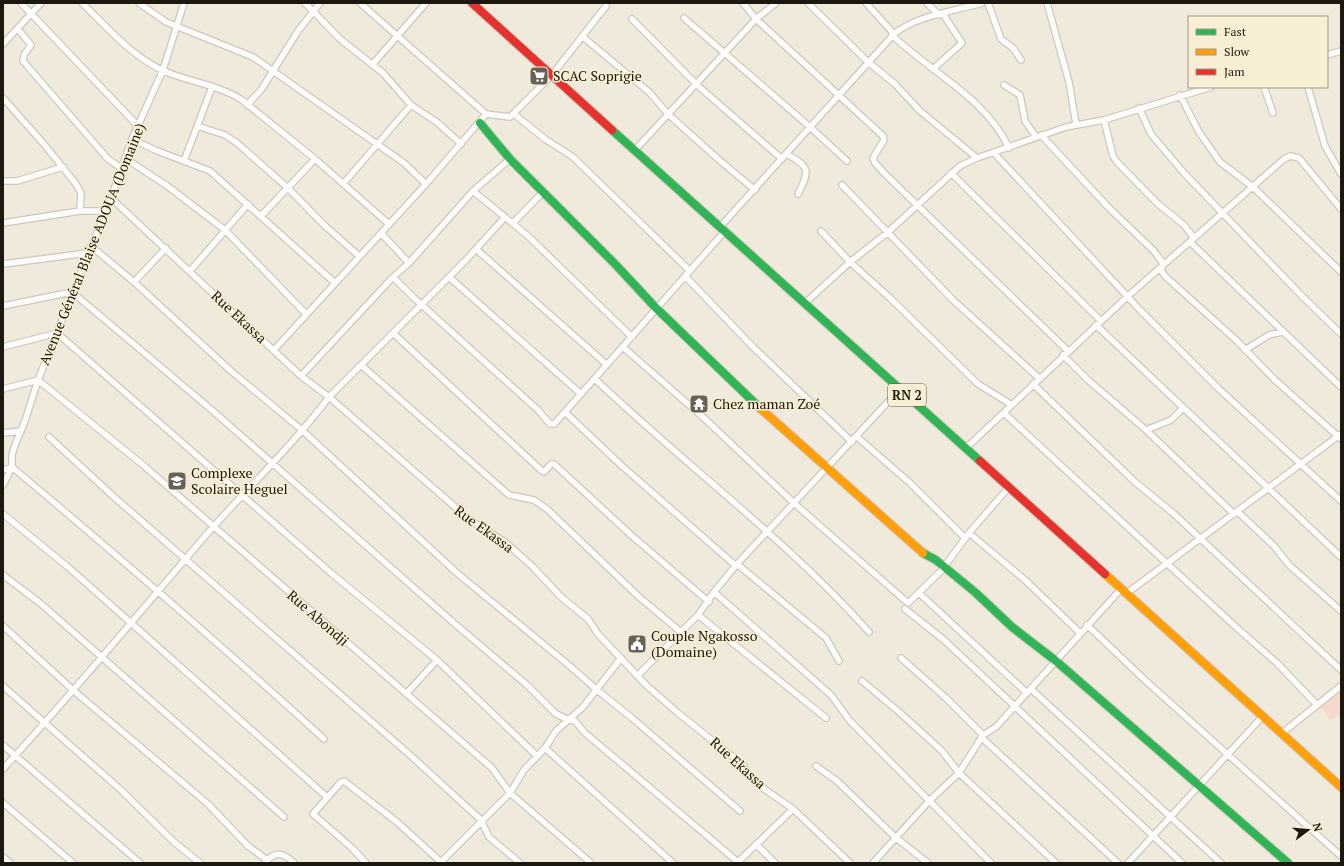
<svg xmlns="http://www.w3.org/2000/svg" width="1344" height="866" font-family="'PT Serif',serif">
<rect width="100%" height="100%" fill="#f0eadc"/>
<path fill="#f6d8cc" d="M1341,689V720L1338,715L1331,720L1319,706Z"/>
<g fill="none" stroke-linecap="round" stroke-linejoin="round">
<g stroke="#cdc8bd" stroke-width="8">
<path id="street" d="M21,3L138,126
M82,3C108,28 131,56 164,71C189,82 219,85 242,100L315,159L389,224
M139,3L166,22L253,57L404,163L426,184
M305,3L340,39L383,73L411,105L438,123L461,144
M360,3L486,114L510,117L552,75L606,6
M743,3L756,19L883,136L884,140L873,158L875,163L885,174L1068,351
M808,3L868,62L895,84L920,111L977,158
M866,3L894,34
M927,3L939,15
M988,3L1001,39L1013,48L1021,60
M1047,3L1069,82L1076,124
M684,18L810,127L847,161
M632,19L697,85L782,159
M18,29L31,45L24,55L23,61L108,159L121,168
M892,35C930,72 986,98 1009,148
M583,37L649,92L669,115L718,159L755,190
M3,44L41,3
M1327,55L1341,51
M372,65L426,3
M933,69L962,43L943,14
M1004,85L1020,95L1025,121L1036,137
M1264,87L1273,113
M1308,87L1325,146L1341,174
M1180,95L1199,132L1220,162L1253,187L1341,272
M3,98L43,143L76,184L81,193L80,211H105
M247,105L261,90L298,31L320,3
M1139,108L1151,134L1183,172L1302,296L1341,334
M514,114L545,139L573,157L689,270
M1104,120L1113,156L1117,162L1158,204L1184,225L1194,238
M197,126L225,135L237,143L288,188L323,224L359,256
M1041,135L1110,209L1153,250L1163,263L1161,270L1165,276L1237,341L1275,380L1341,439
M132,139L155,150L210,171L335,283
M635,150L756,19L776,3
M994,153L1140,310L1219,389L1341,501
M786,154C810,166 810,171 798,194
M126,159L166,185L225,230L306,314
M184,161L212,87
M951,173L1101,321
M3,181H17L63,167
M343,184L411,105
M842,185L953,300L1040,379
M473,191L528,236L632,337
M111,198L301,376L329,397L470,520L505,542L532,566L561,597L588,619L598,634L646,685L678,713L743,765L749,775L757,784L793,809L850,863
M261,216L315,159
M3,223L80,211
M513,223L543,192
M720,227L894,34C915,16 955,11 982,3
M821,231L850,262L890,298L978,384L1012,405
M381,233L409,263
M1190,242L1341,387
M91,246L134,282L231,371L303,431L457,573L571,667L597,690L632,718L740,811
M476,249L606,364
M3,264L88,253
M190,271L248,204
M685,276L753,347L852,442
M393,277L413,297L538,410L550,424H554L565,412L568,415L622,466L736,566
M449,277L581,394
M134,282L166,248
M805,303L850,262L887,233L960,166L977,158L1066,127L1104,120L1211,87
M3,306L72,292L213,411L455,624L527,685L556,714L569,720L575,721L585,733L738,862
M1096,325L1341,557
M393,333L541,470L544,472L551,464H554L631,535L709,602
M3,347L57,333L331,573L437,660L537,756
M623,347L705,419L795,504L908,603L941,571L969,533L1009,487
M274,350L426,184L486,114
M1245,350L1269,335L1282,332
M1063,355L1088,380L1146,430L1234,514
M361,365L509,495L534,500L547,509L638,596L682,633
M301,376L393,277L409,263L473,191L510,159
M595,379C685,465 786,539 869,632
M1033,384L1135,482L1173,513L1341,670
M3,389L38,380L143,465L492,768L510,793L591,863
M565,412L725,231
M1004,413L1237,628L1277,663L1317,705
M1146,430L1171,420L1183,408
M3,433L21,431
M856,436L910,483L965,538
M49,437L114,497L410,755L481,820L489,837L520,863
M966,448L1128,296L1284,159L1290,156L1299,158L1341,209
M3,470L12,467C118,556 222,646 324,739
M3,485L12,467V455L15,445L25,421L38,380L111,198L132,139L163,70L184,3
M1238,512L1274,546L1289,565L1341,611
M3,514L68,567L327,797
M969,533L1025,580L1080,633
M737,564L826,638L839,661
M3,575L40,603L284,817
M714,592L831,695L850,721L991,863
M919,593L1027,693
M1127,593L1341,434
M905,609L944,640L1182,863
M698,615L826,718
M1087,625L1147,682L1341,856
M3,626L74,691L208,804L248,846L267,860
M901,658L946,698L983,735
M637,676L698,615L714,592L737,564L900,389
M862,681L898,711L942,751L959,773L1056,863
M3,686L121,790L174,842L200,863
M1031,689L1221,863
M406,694L437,660
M1282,733L1341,686
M982,738L1118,863
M3,745L140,863
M545,748L673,863
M816,766L837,781L895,837L928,863
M3,769C71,695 135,618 200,542C242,493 290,449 329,397L466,260L505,217
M3,803L73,863
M756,844L775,863
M3,857L10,863
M265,863C275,850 284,853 294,863
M366,863L352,848L313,814L341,782L344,781L397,822L442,863
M440,863L510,793L524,770L545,748L556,731L583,707L621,658
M737,863L793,809
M873,863L929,801L959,773L983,735L996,727L1121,589
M1128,863L1263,716"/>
</g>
<g stroke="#cdc8bd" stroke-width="10">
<path id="fast" d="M480,123L510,159L616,265L655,307L761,409
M612,130L980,461
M923,553L936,560L976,593L1012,627L1056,661L1288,863"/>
</g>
<g stroke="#cdc8bd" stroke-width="10">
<path id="slow" d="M761,409L923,553
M1105,574L1341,787"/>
</g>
<g stroke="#cdc8bd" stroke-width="10">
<path id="jam" d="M472,3L612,130
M980,461L1105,574"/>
</g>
<use href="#street" stroke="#fdfcfa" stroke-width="5.5"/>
<use href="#fast" stroke="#30b455" stroke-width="8"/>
<use href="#slow" stroke="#ff9f0a" stroke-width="8"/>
<use href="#jam" stroke="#e5322d" stroke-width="8"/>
</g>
<defs>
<g id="supermarket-square" transform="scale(1)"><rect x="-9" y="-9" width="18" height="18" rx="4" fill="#666257" stroke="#f8eed4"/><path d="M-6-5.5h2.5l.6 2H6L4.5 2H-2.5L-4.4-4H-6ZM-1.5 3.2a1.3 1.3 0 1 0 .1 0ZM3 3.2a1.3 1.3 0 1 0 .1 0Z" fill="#fff"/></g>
<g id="temple-square" transform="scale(1)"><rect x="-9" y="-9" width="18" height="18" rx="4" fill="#666257" stroke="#f8eed4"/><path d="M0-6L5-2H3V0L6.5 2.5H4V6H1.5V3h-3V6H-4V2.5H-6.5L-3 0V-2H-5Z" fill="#fff"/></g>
<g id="school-square" transform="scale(1)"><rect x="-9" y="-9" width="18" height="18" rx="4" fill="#666257" stroke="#f8eed4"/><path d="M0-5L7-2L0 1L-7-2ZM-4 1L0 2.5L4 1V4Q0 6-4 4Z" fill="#fff"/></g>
<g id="civic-square" transform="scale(1)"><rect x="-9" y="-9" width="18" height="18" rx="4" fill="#666257" stroke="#f8eed4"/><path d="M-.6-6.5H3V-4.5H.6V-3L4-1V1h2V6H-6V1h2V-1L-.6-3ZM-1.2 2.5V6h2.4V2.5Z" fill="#fff"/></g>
</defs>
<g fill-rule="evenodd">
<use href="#supermarket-square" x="539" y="76"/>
<use href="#temple-square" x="699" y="404"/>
<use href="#school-square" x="177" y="481"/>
<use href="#civic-square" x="637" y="644"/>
</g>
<g text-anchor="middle" stroke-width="3" stroke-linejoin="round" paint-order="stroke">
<rect fill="#f8eed4" stroke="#5e584a" stroke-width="1" x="888" y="384" width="38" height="22" rx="3"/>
<g font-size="13" font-weight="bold" fill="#1c180f">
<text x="907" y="400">RN 2</text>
</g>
<g font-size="14" fill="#1c180f" stroke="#f8eed4" text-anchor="start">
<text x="553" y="81">SCAC Soprigie</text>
<text x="713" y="409">Chez maman Zoé</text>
<text x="191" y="478">Complexe<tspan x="191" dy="16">Scolaire Heguel</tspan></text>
<text x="651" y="641">Couple Ngakosso<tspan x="651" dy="16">(Domaine)</tspan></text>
</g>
<g font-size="14" fill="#1c180f" stroke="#f8eed4">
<text transform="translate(92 244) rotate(-68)" y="5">Avenue Général Blaise ADOUA (Domaine)</text>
<text transform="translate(239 317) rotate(43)" y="5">Rue Ekassa</text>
<text transform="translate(484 529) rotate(36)" y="5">Rue Ekassa</text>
<text transform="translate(318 618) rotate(41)" y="5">Rue Abondji</text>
<text transform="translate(738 763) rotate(42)" y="5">Rue Ekassa</text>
</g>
</g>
<rect width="1344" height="866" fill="none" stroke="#1c180f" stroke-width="8"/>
<rect x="1188" y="16" width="140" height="72" fill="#f8eed4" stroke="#a09885"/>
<rect x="1196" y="29" width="20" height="6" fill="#30b455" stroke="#a09885"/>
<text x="1224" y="36" font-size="12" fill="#1c180f">Fast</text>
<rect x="1196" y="49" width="20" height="6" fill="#ff9f0a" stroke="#a09885"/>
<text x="1224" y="56" font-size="12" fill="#1c180f">Slow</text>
<rect x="1196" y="69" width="20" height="6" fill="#e5322d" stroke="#a09885"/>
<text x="1224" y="76" font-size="12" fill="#1c180f">Jam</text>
<g transform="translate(1308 830) rotate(74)" stroke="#f8eed4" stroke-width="3" paint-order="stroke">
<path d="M0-3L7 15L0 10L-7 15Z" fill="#1c180f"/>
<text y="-6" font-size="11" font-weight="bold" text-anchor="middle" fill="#1c180f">N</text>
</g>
</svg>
